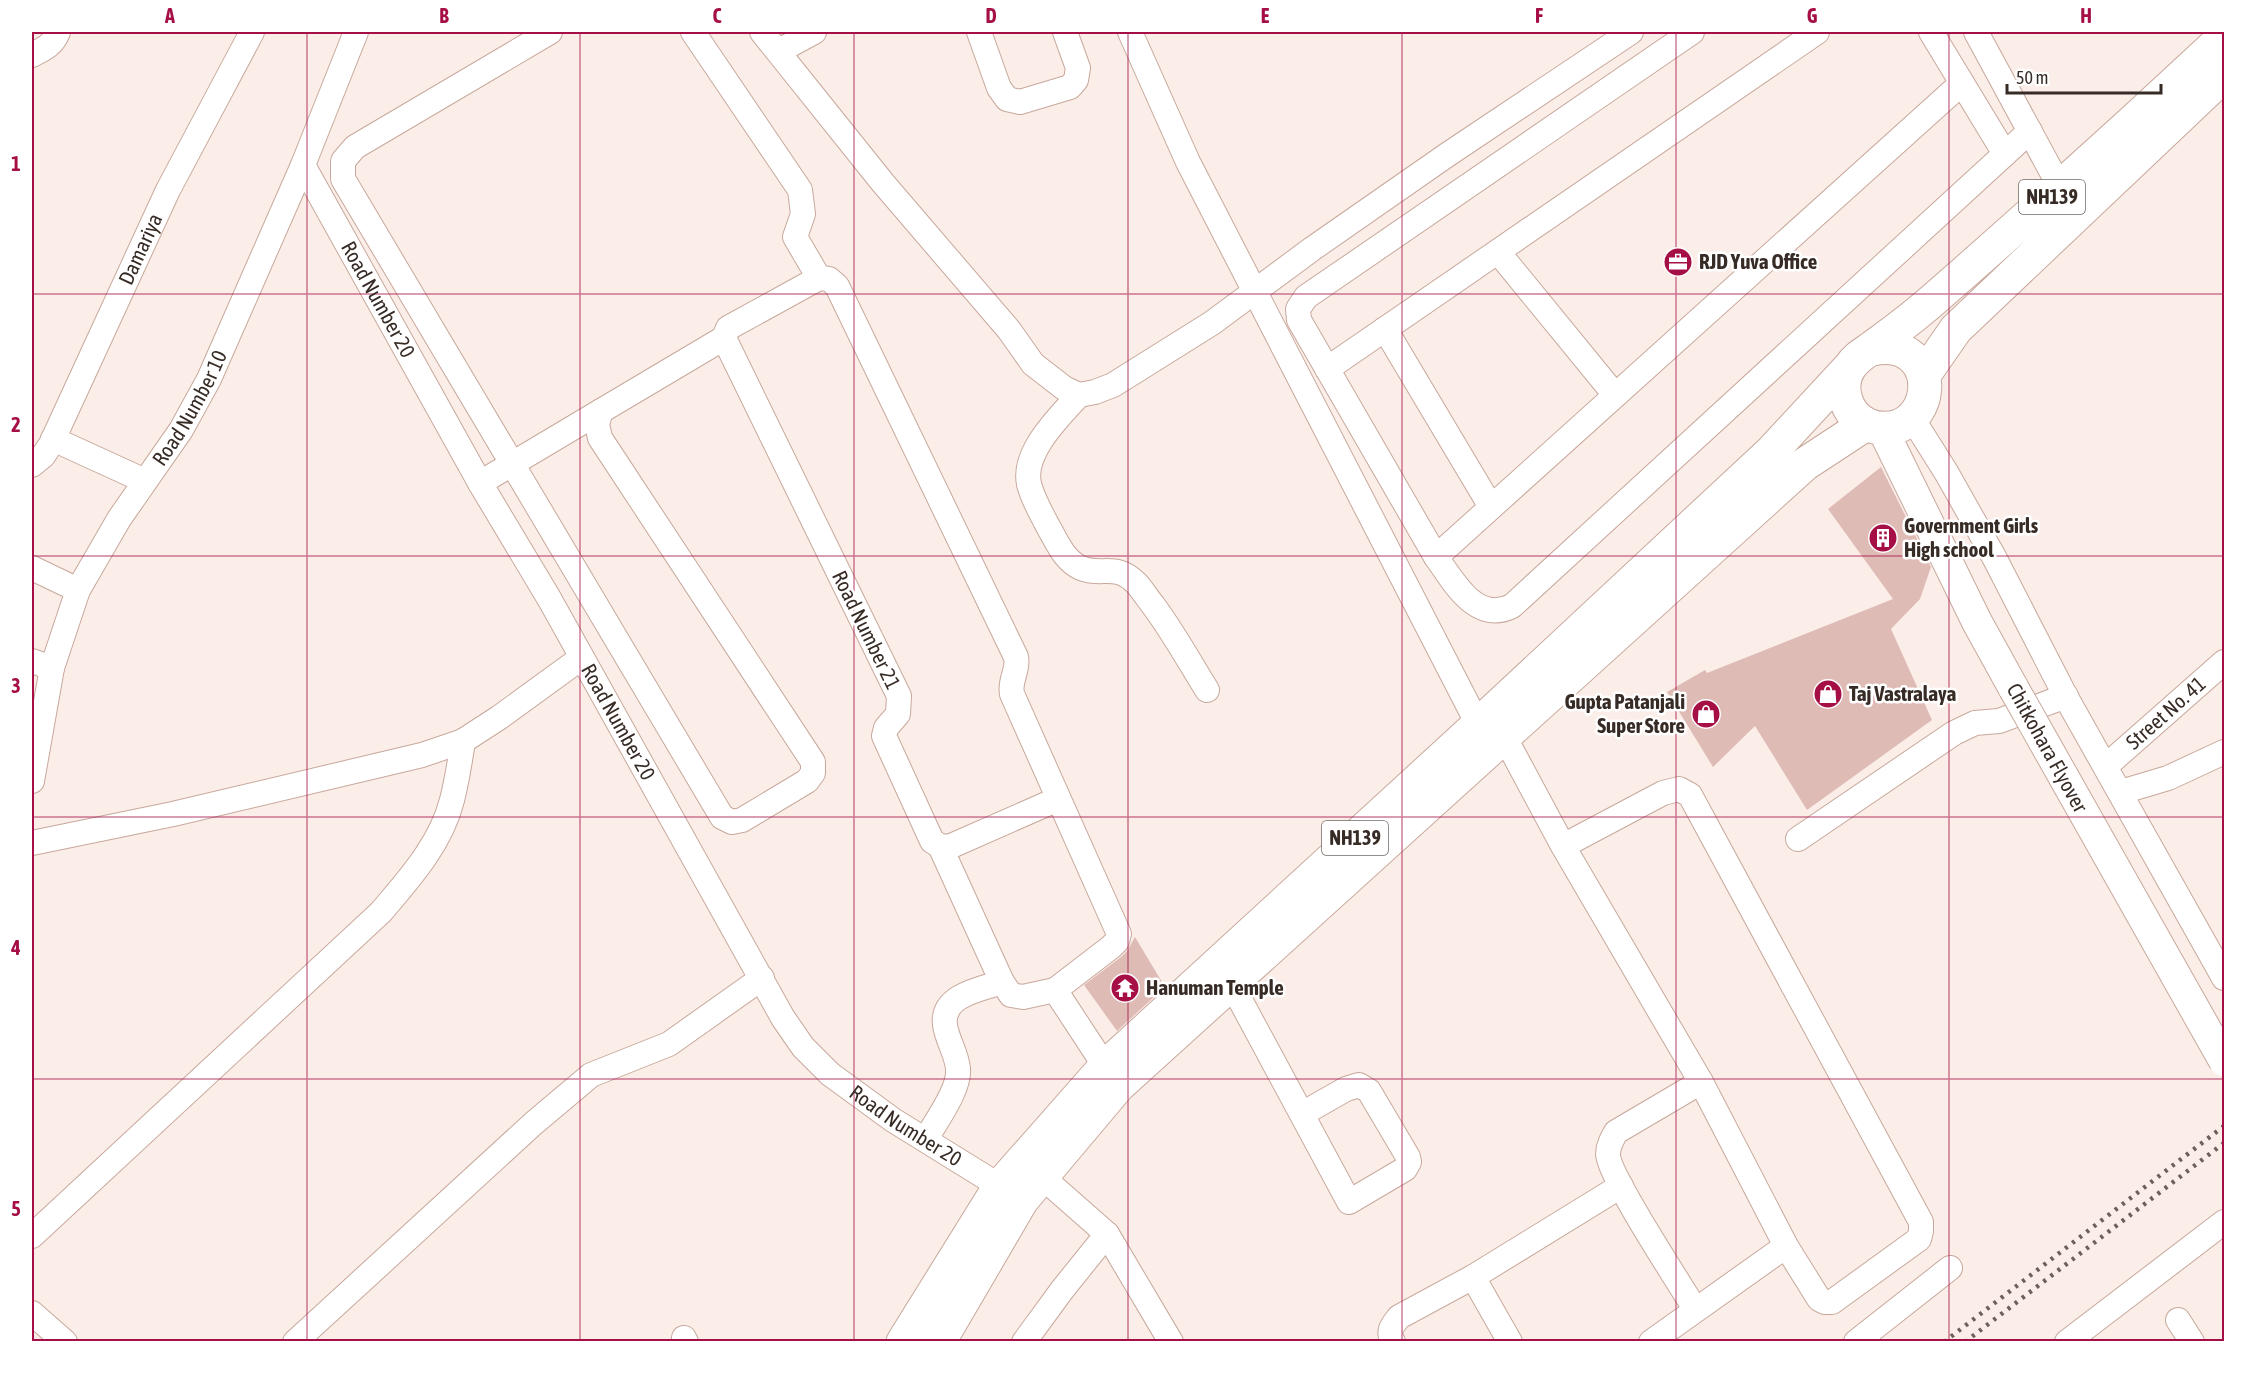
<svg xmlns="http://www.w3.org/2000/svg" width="2256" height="1373" font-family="'Asap Condensed',sans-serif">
<rect width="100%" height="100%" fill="#fbede8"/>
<path fill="#dfbbb6" d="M1881,467L1931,567L1920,599L1891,629L1932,720L1807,810L1755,726L1713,767L1667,692L1705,670L1707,673L1893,599L1828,509Z
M1135,937L1165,987L1117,1031L1084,985L1121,957L1127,951Z"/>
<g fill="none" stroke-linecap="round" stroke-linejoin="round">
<g stroke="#c8a89c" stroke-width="26">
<g id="minor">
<path d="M550,32L355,147L343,161V179L722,817L732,822L742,820L807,781L813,773V762L600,438L597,424L601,411L724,338"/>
<path d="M693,32L800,190L803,214L795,237L819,278"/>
<path d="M762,32L883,183L1009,330L1033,364L1064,388L1079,395L1095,392L1113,385L1212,323L1312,249L1447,155L1631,32"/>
<path d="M979,32L999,88L1007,99L1020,102L1070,87L1076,80L1078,68L1065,32"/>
<path d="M1130,32L1188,162L1485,738"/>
<path d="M1692,32L1306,297L1298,309L1299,320L1436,557C1454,582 1476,624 1512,606L2030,131"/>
<path d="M1931,32L2005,154"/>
<path d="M1976,32L2061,189"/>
<path d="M779,51L814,32"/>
<path d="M32,55C44,49 53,45 58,32"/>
<path id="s1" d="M303,165L480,483L550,600L783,1018L803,1047L830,1074L893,1120L1014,1195"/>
<path d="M1498,252L1615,395"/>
<path d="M1385,329L1491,507"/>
<path d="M1327,369L1817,32"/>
<path d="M1079,395C1060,416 1022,452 1029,484C1033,500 1042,515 1050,530C1058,544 1065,561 1081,568C1102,577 1115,562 1136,583C1142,589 1147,598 1153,605C1173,632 1189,661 1207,690"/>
<path d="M1912,418L1946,472L1994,557L2067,699L2224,978"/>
<path d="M53,439L145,481"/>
<path id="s2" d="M32,465L43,456L51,444L168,190L252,32"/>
<path d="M480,483L601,411"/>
<path d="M1436,557L1962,83"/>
<path d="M32,568L78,590"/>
<path d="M32,661L52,668"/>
<path d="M1504,736L1563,846L1701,1082L1786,1246L1819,1299L1825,1302H1832L1919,1239L1921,1231V1222L1690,795L1679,789L1663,793L1563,846"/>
<path id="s3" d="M2106,766L2224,662"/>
<path id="s4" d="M32,781L52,668L78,590L119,519L181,430L209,379L303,165L356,32"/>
<path d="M2121,792L2168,778L2224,752"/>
<path d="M1058,799L949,847L940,846L932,841L884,736L886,728L898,714L899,696L724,338L728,328L819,278L829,279L837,286L1016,657C1019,670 1009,680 1012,694L1119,934L1117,941L1111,947L1055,990L1114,1080"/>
<path d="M1798,839L1954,733L1975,723L1999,721L2066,696"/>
<path d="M32,843L173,814L422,755L463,741L500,717L581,658"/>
<path d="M940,846L1002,982L1011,995L1023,997L1055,990"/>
<path d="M1231,983L1349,1202L1405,1169L1409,1162L1408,1157L1369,1091L1359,1085L1346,1089L1302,1114"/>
<path d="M926,1139C936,1121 960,1089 958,1069C957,1054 947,1040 945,1025C941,995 981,989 1002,982"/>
<path d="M1041,1176L1107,1234L1171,1342"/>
<path d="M32,1236L381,912C409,879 441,844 452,800C457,781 460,761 463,741"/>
<path d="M1473,1277L1510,1342"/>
<path d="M1695,1309C1680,1284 1608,1175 1608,1154C1608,1146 1612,1139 1616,1132L1701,1082"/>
<path d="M32,1313L65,1342"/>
<path d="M2178,1320L2192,1342"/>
<path d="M684,1338L686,1342"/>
<path d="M295,1342L534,1123L591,1075L669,1044L762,978"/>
<path d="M1024,1342L1062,1290L1107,1234"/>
<path d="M1393,1342C1387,1331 1392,1326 1399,1317L1473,1277L1621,1186"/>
<path d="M1651,1342L1786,1246"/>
<path d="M1856,1342L1950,1268"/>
<path d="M2067,1342L2224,1222"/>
</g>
</g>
<g stroke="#c8a89c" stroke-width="32">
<path id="major" d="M1882,428L1977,622L2014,689"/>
</g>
<g stroke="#c8a89c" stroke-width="35">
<path id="highway" d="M1872,349C1882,347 1893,346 1903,351C1935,366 1930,414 1899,426C1889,429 1877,429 1868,425C1846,416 1837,386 1850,367C1857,356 1867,352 1877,344C1899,328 1921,311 1941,293C2037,209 2131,124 2224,37
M1924,375L1956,329L2224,75
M903,1342L1000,1186L1104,1068L1478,725L1772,451L1848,369
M939,1342L1022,1200L1118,1086L1805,464L1866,424"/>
</g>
<use href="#minor" stroke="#fff" stroke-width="24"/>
<use href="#major" stroke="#fff" stroke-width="30"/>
<use href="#highway" stroke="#fff" stroke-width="33"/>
<path stroke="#6d605b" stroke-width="4.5" stroke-dasharray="3 6" stroke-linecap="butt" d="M1944,1342L2224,1126
M1965,1342L2224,1143"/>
<g stroke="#c8a89c" stroke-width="32" stroke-linecap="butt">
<path id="major-bridge" d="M2014,689L2224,1061"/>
</g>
<use href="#major-bridge" stroke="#fff" stroke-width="30"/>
</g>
<path fill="none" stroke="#a60f46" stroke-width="1.5" stroke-opacity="0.55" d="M307,32V1342M580,32V1342M854,32V1342M1128,32V1342M1402,32V1342M1676,32V1342M1949,32V1342M32,294H2224M32,556H2224M32,817H2224M32,1079H2224"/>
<defs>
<g id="office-disc" transform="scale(1.5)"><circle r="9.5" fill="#a60f46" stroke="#fff"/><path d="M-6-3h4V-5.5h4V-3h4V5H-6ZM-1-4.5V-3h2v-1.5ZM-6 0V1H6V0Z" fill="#fff"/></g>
<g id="building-disc" transform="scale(1.5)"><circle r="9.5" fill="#a60f46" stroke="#fff"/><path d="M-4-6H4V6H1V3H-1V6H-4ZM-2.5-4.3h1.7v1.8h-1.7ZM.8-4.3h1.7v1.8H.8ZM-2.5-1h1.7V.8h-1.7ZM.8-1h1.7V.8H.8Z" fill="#fff"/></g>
<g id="shop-disc" transform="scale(1.5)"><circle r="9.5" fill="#a60f46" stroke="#fff"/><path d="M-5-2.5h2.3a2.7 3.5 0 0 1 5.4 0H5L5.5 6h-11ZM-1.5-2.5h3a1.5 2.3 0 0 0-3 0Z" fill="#fff"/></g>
<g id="temple-disc" transform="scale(1.5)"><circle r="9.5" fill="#a60f46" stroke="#fff"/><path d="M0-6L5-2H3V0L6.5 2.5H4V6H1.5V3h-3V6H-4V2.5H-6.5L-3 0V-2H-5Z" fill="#fff"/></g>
</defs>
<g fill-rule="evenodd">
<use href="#office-disc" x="1678" y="262"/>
<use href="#building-disc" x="1883" y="538"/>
<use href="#shop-disc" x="1828" y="694"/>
<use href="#shop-disc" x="1706" y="714"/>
<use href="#temple-disc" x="1125" y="988"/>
</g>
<g text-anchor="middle" stroke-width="5" stroke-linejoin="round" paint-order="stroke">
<g fill="#fff" stroke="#736b67" stroke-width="1.5">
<rect x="2019" y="180" width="66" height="34" rx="4.5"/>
<rect x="1322" y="821" width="66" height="34" rx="4.5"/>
</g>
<g font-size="20" font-weight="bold" fill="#372b26">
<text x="2052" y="204">NH139</text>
<text x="1355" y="845">NH139</text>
</g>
<g font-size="21" fill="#372b26" stroke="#fff">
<text dy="7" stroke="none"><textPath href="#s2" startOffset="243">Damariya</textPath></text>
<text dy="7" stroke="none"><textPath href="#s1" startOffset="154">Road Number 20</textPath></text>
<text dy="7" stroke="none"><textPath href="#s4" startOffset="411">Road Number 10</textPath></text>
<text transform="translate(866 630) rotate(64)" y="7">Road Number 21</text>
<text dy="7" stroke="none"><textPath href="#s3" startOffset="80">Street No. 41</textPath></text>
<text dy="7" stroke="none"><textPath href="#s1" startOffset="640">Road Number 20</textPath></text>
<text transform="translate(2047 748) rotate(61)" y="7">Chitkohara Flyover</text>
<text dy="7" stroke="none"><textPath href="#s1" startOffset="1144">Road Number 20</textPath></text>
</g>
<g font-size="21" font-weight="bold" fill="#372b26" stroke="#fff" text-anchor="start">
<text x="1699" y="269">RJD Yuva Office</text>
<text x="1904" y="533">Government Girls<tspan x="1904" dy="24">High school</tspan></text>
<text x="1849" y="701">Taj Vastralaya</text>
<text x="1685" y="709" text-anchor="end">Gupta Patanjali<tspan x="1685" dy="24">Super Store</tspan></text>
<text x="1146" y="995">Hanuman Temple</text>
</g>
</g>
<rect width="2256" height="1373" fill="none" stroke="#ffffff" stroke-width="66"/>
<path d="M2007 84v9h154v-9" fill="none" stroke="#372b26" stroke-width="3"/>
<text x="2016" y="84" font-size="18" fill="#372b26" stroke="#ffffff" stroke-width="4.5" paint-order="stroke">50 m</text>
<rect x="33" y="33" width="2190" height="1307" fill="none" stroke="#a60f46" stroke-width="2"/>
<g font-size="20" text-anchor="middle" font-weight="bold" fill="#a60f46">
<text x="170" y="23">A</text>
<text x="444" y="23">B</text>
<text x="717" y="23">C</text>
<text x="991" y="23">D</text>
<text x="1265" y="23">E</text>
<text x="1539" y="23">F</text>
<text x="1812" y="23">G</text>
<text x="2086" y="23">H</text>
<text x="16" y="171">1</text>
<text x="16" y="432">2</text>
<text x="16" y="693">3</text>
<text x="16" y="955">4</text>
<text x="16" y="1216">5</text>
</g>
</svg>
